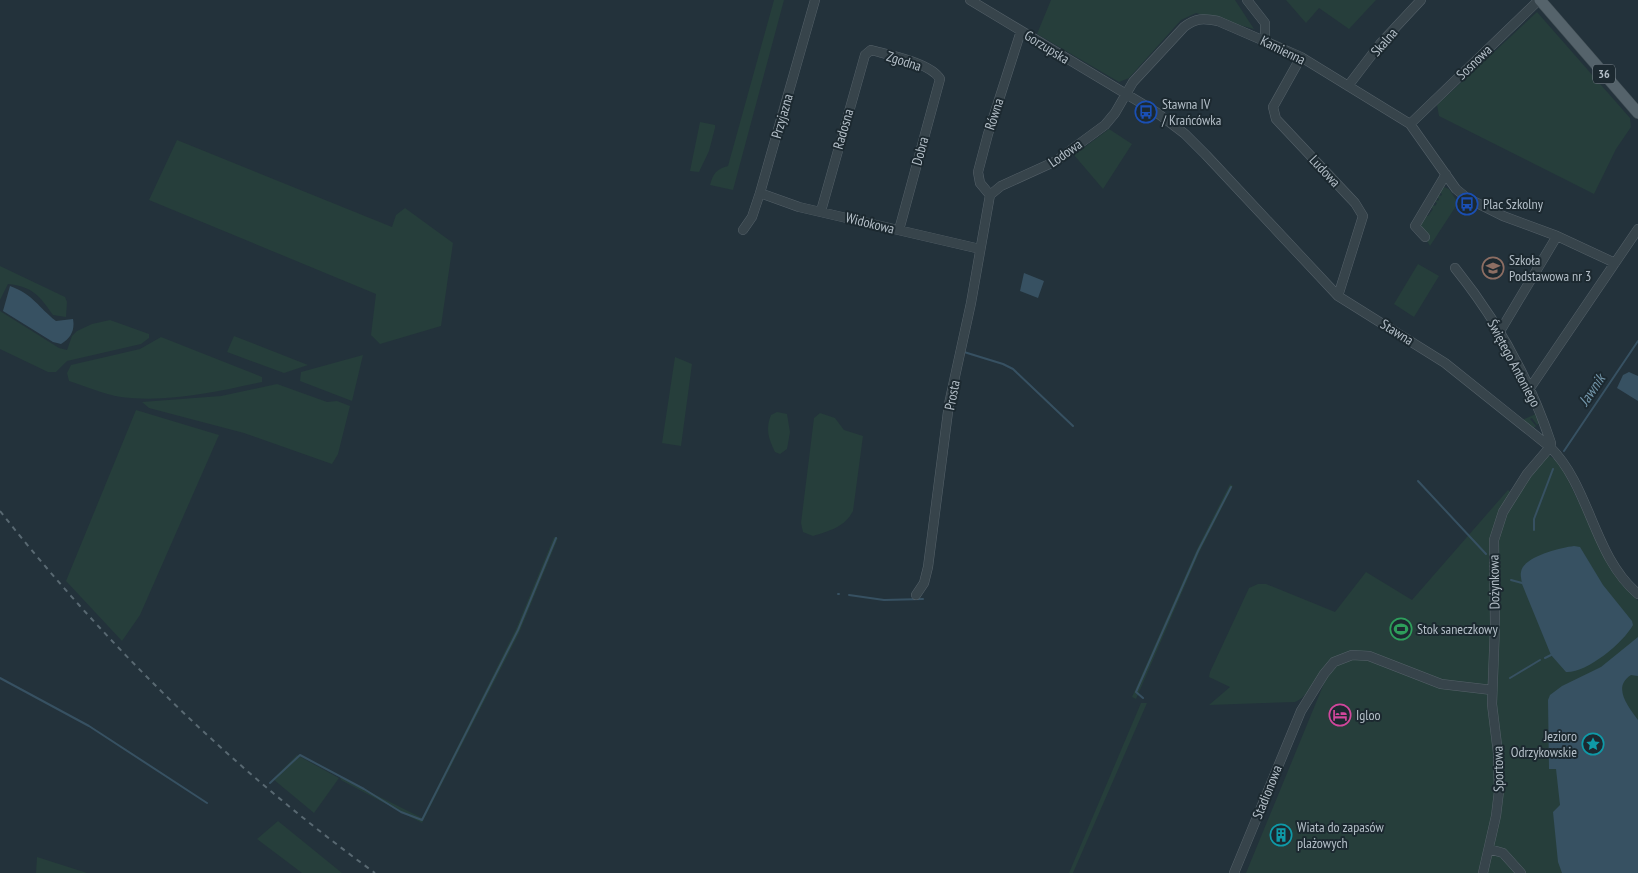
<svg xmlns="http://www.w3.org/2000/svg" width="1638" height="873" font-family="'PT Sans Narrow',sans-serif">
<rect width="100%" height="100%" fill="#23323b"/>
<path fill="#263e3b" d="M774,0H784L733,190L710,185C713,174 716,169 728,166Z
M1051,0H1235L1254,29L1196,13L1181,20L1129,78L1119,82L1037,34Z
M1286,0H1376L1349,29L1319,8L1306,23Z
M1537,12L1630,118L1631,127L1616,149L1594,194L1439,116L1437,105Z
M700,122L715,125V128L709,151L699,172L690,171Z
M1109,129L1132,144L1103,189L1074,155Z
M177,140L392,227L396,215L405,208L453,243L441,326L380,344L371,335L376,294L149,200Z
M1444,187L1449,189L1458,203L1430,246L1420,229L1424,214L1428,216L1433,209L1429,206L1431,203L1435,206L1437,203L1433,201L1434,198L1438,201L1439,199L1435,196L1437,193L1441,196L1442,194L1438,191Z
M1418,264L1439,276L1414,317L1394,304Z
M0,266L65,297L67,302L66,317L53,315C39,295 33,287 8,284L0,300Z
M0,311L59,348L67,350L72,336L77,331L92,324L110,320L149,334V338L141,344L67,361L56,372H48L0,349Z
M234,336L308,365L284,373L227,352Z
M161,337L262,377V382C216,392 167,403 121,397C103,394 85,386 69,381L67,373L71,365L140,349Z
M363,355L352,401L300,381L301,372Z
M675,357L692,364L681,446L662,443Z
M277,384L327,402L337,401L350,406L338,454L332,464L244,433L149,408L142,402L221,396Z
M136,410L219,435L140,615L122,641L66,581Z
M777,412L787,414L790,432L787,449L780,454L775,452C769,439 765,430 771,415Z
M820,413L835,418L844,430L863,436L853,511C845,527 829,531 813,536L803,532L801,523L814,418Z
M1538,413L1541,422L1537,425L1532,418L1530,419L1536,426L1533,429L1522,420Z
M1548,455L1559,462L1613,572L1638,601V873H1246L1327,676C1311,684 1310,695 1295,702L1209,705L1230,687L1209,677L1210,672L1249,588L1258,584H1266L1335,612L1366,572L1412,600L1508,490L1511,492Z
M1230,484L1233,486L1199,553L1136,699L1132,697L1197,549Z
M554,537L558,538L519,633L422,823L341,780L340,777L422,818L516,629Z
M1141,703H1147L1073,873H1069Z
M297,755L339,778L314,813L273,779Z
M278,821L342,873H302L257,839Z
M37,857L87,873H36Z"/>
<path fill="#375162" d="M1024,273L1044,281L1038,298L1020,291Z
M10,286C34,295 38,307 56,321L73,319C75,330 71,338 61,344L53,342L3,311Z
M1629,372L1638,376V401L1617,388L1623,375Z
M1574,546L1580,547L1603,585L1632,621L1633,625C1623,643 1587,673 1566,672L1551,655L1522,584C1522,581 1520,576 1521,572C1523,557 1559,548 1574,546Z
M1638,637V676L1631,675C1612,687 1628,706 1638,720V873H1562L1558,862L1553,812L1560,805L1556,769H1549L1548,700L1550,695L1562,686L1601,667Z"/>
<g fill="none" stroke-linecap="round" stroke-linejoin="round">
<path stroke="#375162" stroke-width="2" d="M964,352L1003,364L1013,369L1073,426
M1564,451L1638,341
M1418,481L1486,554
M1534,530V519L1553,469
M1511,580L1522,583
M838,594H839
M849,595L884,600L923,599
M1545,658L1551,655
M0,678L89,726L207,803
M1510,678L1540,660
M1143,698L1136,692L1198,551L1231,487
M270,783L300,755L364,789L401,812L422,820L518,630L556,538"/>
<g stroke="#556169" stroke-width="10">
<path id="minor" d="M970,0L1156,112L1185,134L1206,155L1338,296L1445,363L1550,447C1591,488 1593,556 1638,594
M1247,0L1265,23V40
M1301,57L1273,107L1276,119L1355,203L1363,216L1338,296
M1348,86L1380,44L1421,0
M1410,124L1539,0
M760,193L799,207L980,249
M990,195L1001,186L1056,161L1105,125L1115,113L1133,82L1184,27C1196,18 1203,18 1218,21L1301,57L1410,124L1456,189L1467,198L1503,216L1557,236L1499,333
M990,195L980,183L978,172L988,134L1021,31
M821,211L865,55L871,50C889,55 931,63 940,79L899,230
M743,230L752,217L760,193L815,0
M1557,236L1615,263
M1425,237L1415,226L1446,174
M1455,268C1496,319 1530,380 1551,443L1550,447
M1530,388L1638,229
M916,595L924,583L928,567L949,404L971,303L990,195
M1489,849L1503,853L1521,873
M1234,873L1301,711L1324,674L1334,662L1352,655L1369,656L1441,684L1492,690
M1483,873L1496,816L1499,791L1498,753L1492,704L1495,625L1494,540L1503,512L1527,474L1550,447"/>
</g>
<g stroke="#404d54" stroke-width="12">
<path id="major" d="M1540,0L1638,113"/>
</g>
<use href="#minor" stroke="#37444b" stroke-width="9"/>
<use href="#major" stroke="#55636b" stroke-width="11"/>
<path stroke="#596972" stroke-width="2" stroke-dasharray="5 5" stroke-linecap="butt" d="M0,511C108,648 234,770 375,873"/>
</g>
<defs>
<g id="bus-ring" transform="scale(1.125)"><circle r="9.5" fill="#1c2930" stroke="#1a4fb4" stroke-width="1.5"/><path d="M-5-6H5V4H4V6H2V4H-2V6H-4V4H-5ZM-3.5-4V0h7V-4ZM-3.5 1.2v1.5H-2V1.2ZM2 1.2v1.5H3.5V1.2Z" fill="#1a4fb4"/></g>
<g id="school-ring" transform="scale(1.125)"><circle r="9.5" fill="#1c2930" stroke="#8d6e63" stroke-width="1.5"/><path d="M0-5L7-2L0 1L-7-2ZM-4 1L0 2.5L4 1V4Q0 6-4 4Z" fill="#8d6e63"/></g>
<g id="stadium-ring" transform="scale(1.125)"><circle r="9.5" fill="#1c2930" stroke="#2e9e5b" stroke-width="1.5"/><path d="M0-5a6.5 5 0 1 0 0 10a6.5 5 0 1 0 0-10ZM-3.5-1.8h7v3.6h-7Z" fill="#2e9e5b"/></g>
<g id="hotel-ring" transform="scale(1.125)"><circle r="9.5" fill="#1c2930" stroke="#d1479c" stroke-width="1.5"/><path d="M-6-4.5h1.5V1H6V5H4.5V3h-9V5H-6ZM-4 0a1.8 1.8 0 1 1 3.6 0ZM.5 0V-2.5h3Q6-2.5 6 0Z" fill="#d1479c"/></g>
<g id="sight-ring" transform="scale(1.125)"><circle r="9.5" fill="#1c2930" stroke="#0f9aa8" stroke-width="1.5"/><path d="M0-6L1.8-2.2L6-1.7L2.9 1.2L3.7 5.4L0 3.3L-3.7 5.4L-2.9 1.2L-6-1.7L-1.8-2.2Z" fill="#0f9aa8"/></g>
<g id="building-ring" transform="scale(1.125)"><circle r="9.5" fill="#1c2930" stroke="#0f9aa8" stroke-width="1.5"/><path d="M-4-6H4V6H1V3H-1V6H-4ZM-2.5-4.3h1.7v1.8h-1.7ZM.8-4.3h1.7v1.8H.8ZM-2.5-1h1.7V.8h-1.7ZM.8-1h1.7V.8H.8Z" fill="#0f9aa8"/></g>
</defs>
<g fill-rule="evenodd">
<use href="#bus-ring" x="1146" y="112"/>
<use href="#bus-ring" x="1467" y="204"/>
<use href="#school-ring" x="1493" y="268"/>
<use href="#stadium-ring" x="1401" y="629"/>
<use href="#hotel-ring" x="1340" y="715"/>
<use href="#sight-ring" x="1593" y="744"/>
<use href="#building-ring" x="1281" y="835"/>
</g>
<g text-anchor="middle" stroke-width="4" stroke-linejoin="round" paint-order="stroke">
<rect fill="#1c2930" stroke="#86919a" stroke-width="1" x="1593" y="64.5" width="22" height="19" rx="4"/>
<g font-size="12" font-weight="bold" fill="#b3bec7">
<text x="1604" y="78">36</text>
</g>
<g font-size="14" fill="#b3bec7" stroke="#1c2930">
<text transform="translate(1384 42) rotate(-49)" y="5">Skalna</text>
<text transform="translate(1047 47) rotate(32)" y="5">Gorzupska</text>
<text transform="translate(1283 50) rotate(26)" y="5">Kamienna</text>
<text transform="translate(904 61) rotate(18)" y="5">Zgodna</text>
<text transform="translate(1474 62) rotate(-44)" y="5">Sosnowa</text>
<text transform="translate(994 114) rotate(-72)" y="5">Równa</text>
<text transform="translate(782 116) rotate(-74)" y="5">Przyjazna</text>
<text transform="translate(843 129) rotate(-74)" y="5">Radosna</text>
<text transform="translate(920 151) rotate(-75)" y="5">Dobra</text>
<text transform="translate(1065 153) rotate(-35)" y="5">Lodowa</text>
<text transform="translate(1325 171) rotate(47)" y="5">Ludowa</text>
<text transform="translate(870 223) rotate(14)" y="5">Widokowa</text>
<text transform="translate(1397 332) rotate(32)" y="5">Stawna</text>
<text transform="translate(1514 363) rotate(62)" y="5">Świętego Antoniego</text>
<text transform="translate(952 395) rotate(-79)" y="5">Prosta</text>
<text transform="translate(1494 582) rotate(-91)" y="5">Dożynkowa</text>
<text transform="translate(1498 769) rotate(-91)" y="5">Sportowa</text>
<text transform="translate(1267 792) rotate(-68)" y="5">Stadionowa</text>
</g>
<g font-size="14" fill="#b3bec7" stroke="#1c2930" text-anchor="start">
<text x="1162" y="109">Stawna IV<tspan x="1162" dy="16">/ Krańcówka</tspan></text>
<text x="1483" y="209">Plac Szkolny</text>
<text x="1509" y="265">Szkoła<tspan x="1509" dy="16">Podstawowa nr 3</tspan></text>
<text x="1417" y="634">Stok saneczkowy</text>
<text x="1356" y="720">Igloo</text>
<text x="1577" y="741" text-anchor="end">Jezioro<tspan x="1577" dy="16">Odrzykowskie</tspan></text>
<text x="1297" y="832">Wiata do zapasów<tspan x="1297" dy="16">plażowych</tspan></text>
</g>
<g font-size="15" font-style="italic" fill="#7396aa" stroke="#1c2930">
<text transform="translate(1592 390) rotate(-56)" y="5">Jawnik</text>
</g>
</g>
</svg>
